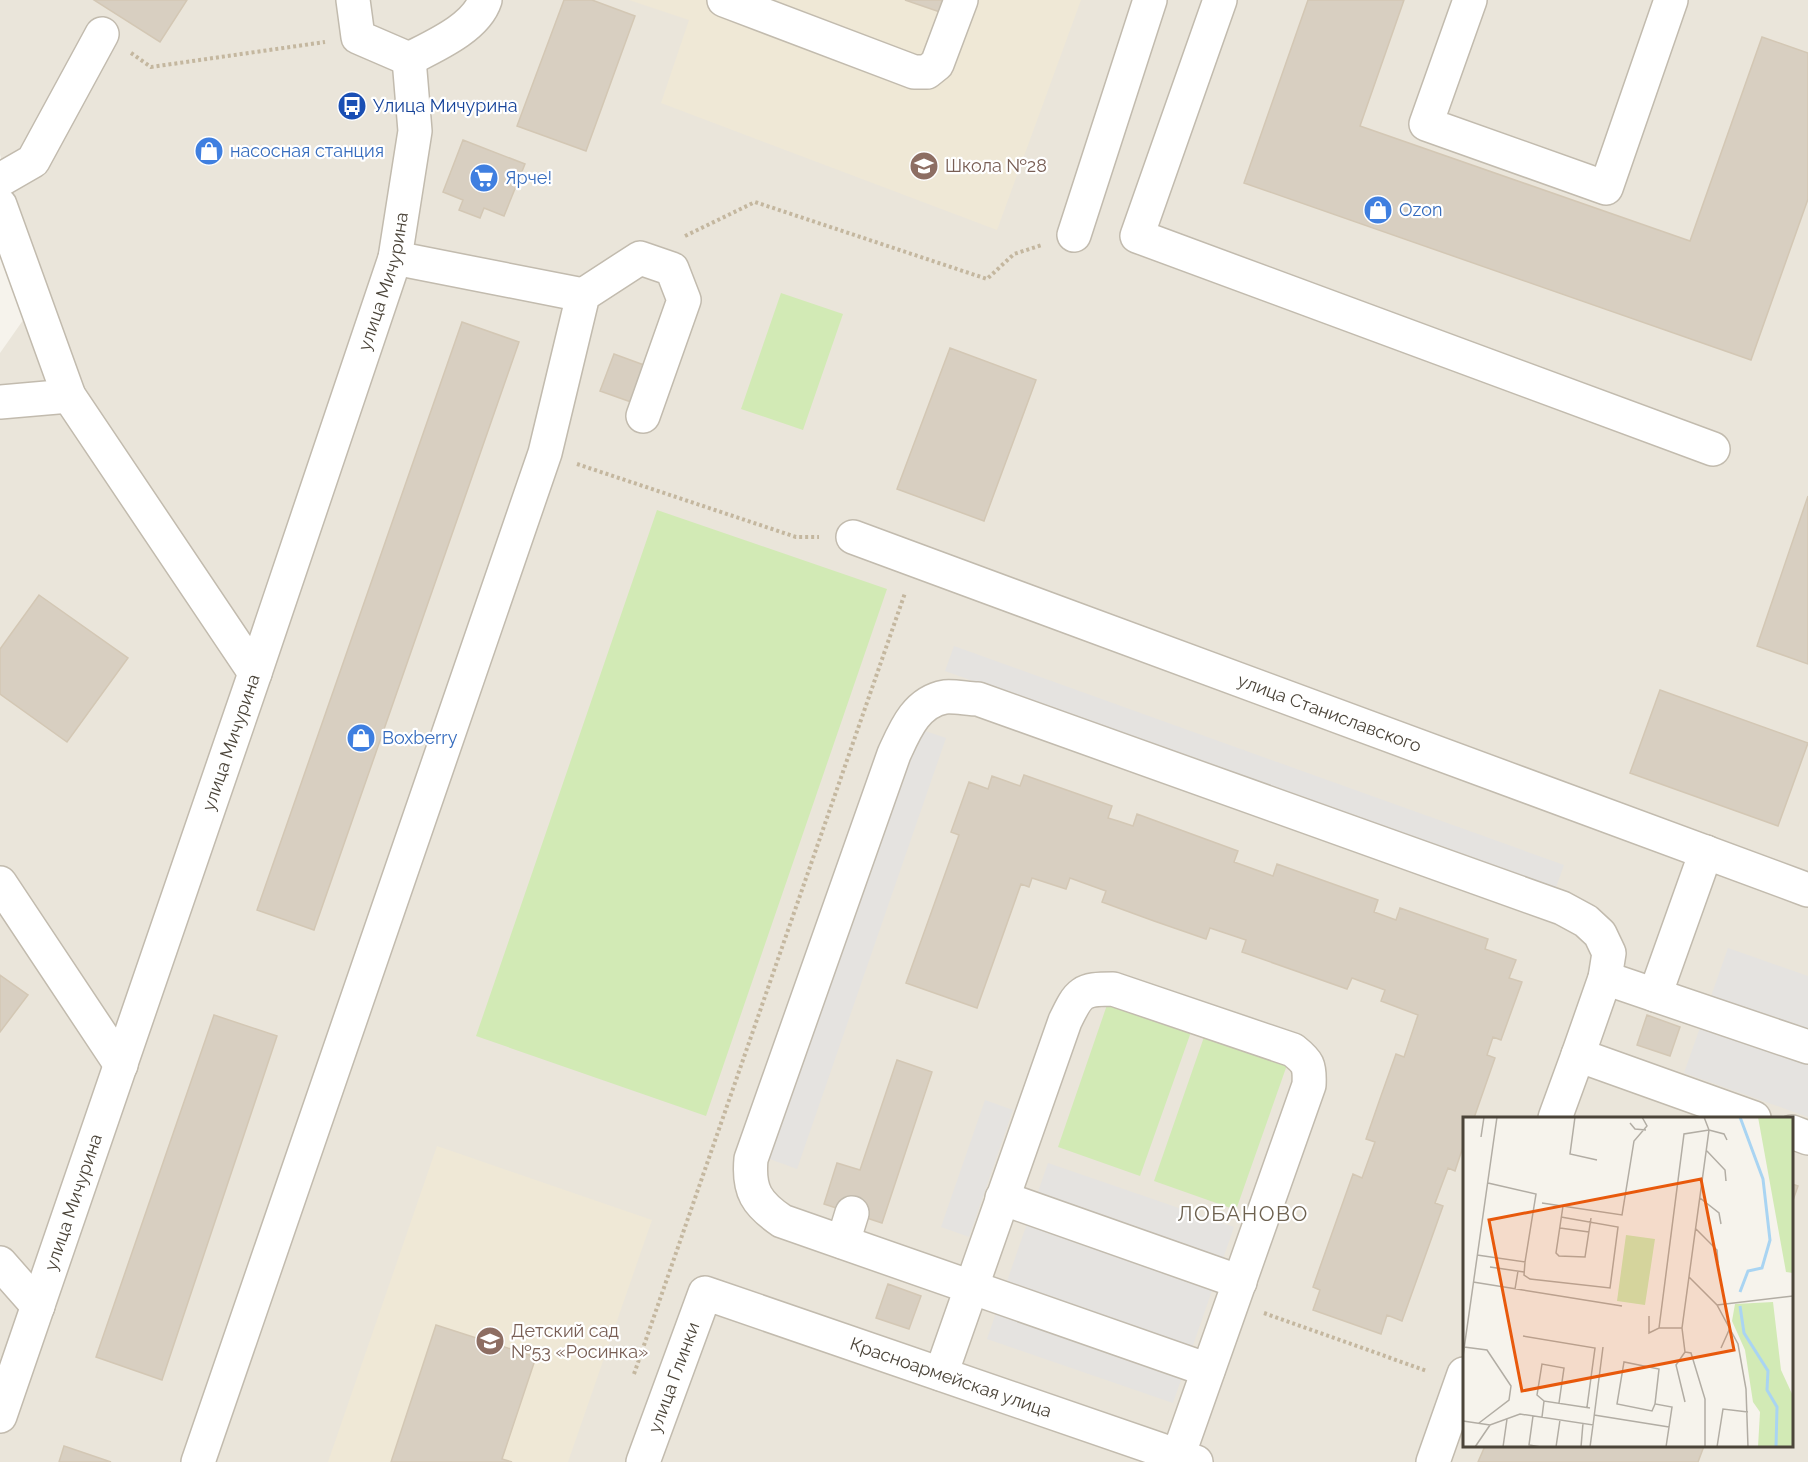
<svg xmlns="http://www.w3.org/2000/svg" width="1808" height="1462" font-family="Raleway,sans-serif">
<rect width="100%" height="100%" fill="#f6f3ec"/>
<path fill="#eae5da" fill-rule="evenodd" d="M0,0H1808V1462H0V353L45,289L9,194L0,154ZM1464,1118H1792V1446H1464Z"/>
<path fill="#efe8d6" d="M629,0H1081L997,230L661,103L689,20Z
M437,1146L652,1220L568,1462H328Z"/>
<path fill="#d2eab5" d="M781,293L843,314L803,430L741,409Z
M657,510L887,589L706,1116L476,1036Z
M1108,1002L1191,1032L1140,1176L1058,1147Z
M1204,1037L1287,1065L1236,1210L1154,1181Z"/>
<path fill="#e5e3e0" d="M954,646L1564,865L1555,890L945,671Z
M916,728L946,738L797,1169L767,1158Z
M1728,948L1808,976V1117L1684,1073Z
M985,1100L1013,1110L969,1237L941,1227Z
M1048,1163L1234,1227L1173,1403L987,1339Z"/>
<path fill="#d8cfc1" stroke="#d3c7b4" stroke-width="1.5" d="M94,0H187L160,42Z
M564,0H592L635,16L586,151L517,126Z
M905,0H944L940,12Z
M1308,0H1404L1360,126L1690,241L1762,37L1808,53V199L1751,360L1244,183Z
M463,140L525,164L504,216L484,208L480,218L459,210L463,200L443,192Z
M462,322L519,342L314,930L257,910Z
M950,348L1036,380L984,521L897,489Z
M614,354L644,365L631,402L600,391Z
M1808,496V664L1757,646Z
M39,595L128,658L67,742L0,694V649Z
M1660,690L1808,743L1778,826L1630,773Z
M1024,775L1112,806L1108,818L1118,821L1133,826L1137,814L1238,851L1234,862L1273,876L1277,864L1378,900L1374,912L1396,920L1400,908L1488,939L1485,949L1516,960L1509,978L1522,982L1501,1040L1493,1037L1487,1055L1495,1058L1474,1118H1464V1144L1455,1171L1448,1168L1435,1203L1443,1206L1402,1321L1387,1315L1381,1334L1313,1310L1320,1290L1313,1287L1353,1174L1362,1178L1375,1142L1366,1139L1381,1096L1396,1054L1404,1057L1418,1015L1381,1001L1385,990L1352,978L1347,989L1242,952L1246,940L1210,928L1206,939L1154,921L1102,902L1106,891L1070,878L1066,889L1032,878L1029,887L1021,884L977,1008L906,983L959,835L951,832L969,782L988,789L992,776L1020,786Z
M0,975L28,995L0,1032Z
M214,1015L277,1036L162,1380L96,1357Z
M1647,1015L1680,1027L1670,1056L1637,1045Z
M897,1060L932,1072L882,1223L824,1204L837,1163L860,1170Z
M1792,1184L1798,1186L1792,1203Z
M888,1284L921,1296L909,1329L876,1318Z
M436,1325L536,1357L502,1459L512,1462H391Z
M64,1446L111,1462H59Z
M1485,1446H1704L1698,1462H1478Z"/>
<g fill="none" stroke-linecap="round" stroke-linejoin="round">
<g stroke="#c2bbae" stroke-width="36">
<g id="minor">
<path d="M353,0L358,37L409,59"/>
<path d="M724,0L914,72H927L937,64L961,0"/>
<path d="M1220,0L1137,236L1713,449"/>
<path d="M1470,0L1426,124L1606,188L1671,0"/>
<path d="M409,59C434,46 476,28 485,0"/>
<path d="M0,180L33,161L102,34"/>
<path d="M0,205L69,396L255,673"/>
<path d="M1074,235L1150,0"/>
<path d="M395,258L583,295"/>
<path d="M0,402L69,396"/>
<path id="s1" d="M853,537L1808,890"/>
<path d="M0,883L121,1065"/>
<path d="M1605,978L1808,1047"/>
<path d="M1655,995L1706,852"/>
<path d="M1555,1118L1578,1055L1754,1118"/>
<path d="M1792,1132L1808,1138"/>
<path d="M1002,1198L1240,1282"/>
<path d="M843,1242L852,1213"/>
<path d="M0,1263L38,1306"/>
<path d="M1208,1370L782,1221C757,1204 748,1191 751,1159L894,754C905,730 916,702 945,697C955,696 968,699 978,699L1562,908L1586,921L1600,934L1609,953L1605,978L1578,1055"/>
<path d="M941,1374L1065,1021C1079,992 1081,989 1113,989L1293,1050C1308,1062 1310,1065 1309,1085L1178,1456"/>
<path id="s2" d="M0,1416L255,673L395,258L415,131L409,59"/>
<path d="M198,1462L545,453L583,295L640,258L672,269L684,300L643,416"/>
<path id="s3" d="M643,1462L705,1293L1196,1462"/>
<path d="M1433,1462L1464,1374"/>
</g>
</g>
<path stroke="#c4b79f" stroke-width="4" stroke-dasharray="3 3" stroke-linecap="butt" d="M131,53L151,67L325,42
M685,236L755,202L987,279L1014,254L1042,245
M577,464L796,537H819
M1264,1313L1427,1371
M634,1374L905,593"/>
<use href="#minor" stroke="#fff" stroke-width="33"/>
</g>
<defs>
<g id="bus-disc" transform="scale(1.5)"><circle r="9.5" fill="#1a4fb4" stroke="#fff"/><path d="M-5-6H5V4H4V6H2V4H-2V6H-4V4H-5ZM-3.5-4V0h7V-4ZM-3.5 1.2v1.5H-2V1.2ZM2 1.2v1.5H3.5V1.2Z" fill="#fff"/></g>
<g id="shop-disc" transform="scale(1.5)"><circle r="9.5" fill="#3f7fe0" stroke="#fff"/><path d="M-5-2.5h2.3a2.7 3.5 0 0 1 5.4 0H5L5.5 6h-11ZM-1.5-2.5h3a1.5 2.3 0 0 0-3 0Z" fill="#fff"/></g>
<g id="school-disc" transform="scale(1.5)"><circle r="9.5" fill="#8d6e63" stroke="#fff"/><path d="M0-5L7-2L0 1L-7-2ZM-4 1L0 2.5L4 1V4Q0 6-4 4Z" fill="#fff"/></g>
<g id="supermarket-disc" transform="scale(1.5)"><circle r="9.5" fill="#3f7fe0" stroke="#fff"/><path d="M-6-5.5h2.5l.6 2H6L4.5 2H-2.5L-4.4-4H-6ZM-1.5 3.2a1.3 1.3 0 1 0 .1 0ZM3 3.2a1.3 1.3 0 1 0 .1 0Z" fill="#fff"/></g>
</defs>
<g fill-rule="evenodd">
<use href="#bus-disc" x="352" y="106"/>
<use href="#shop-disc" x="209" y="151"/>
<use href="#school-disc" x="924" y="166"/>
<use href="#supermarket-disc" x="484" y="178"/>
<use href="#shop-disc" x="1378" y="210"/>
<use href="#shop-disc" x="361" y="738"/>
<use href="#school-disc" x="490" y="1341"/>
</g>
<g text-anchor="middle" stroke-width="4.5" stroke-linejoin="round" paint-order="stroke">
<g font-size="18" fill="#164399" stroke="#fff" text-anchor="start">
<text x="373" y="112">Улица Мичурина</text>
</g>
<g font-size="18" fill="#366cbe" stroke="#fff" text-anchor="start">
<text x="230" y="157">насосная станция</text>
<text x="505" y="184">Ярче!</text>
<text x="1399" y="216">Ozon</text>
<text x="382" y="744">Boxberry</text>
</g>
<g font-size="18" fill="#785e54" stroke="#fff" text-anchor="start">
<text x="945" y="172">Школа №28</text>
<text x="511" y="1337">Детский сад<tspan x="511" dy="21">№53 «Росинка»</tspan></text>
</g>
<g font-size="18" fill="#4b4439" stroke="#fff">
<text dy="6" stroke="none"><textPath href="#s2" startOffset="1198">улица Мичурина</textPath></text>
<text dy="6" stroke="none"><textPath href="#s1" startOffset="508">улица Станиславского</textPath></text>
<text dy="6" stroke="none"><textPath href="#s2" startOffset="712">улица Мичурина</textPath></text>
<text dy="6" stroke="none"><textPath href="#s2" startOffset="226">улица Мичурина</textPath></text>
<text dy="6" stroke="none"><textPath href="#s3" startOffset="90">улица Глинки</textPath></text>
<text dy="6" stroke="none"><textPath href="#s3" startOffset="440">Красноармейская улица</textPath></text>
</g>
<g font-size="21" letter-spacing="1.5" fill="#6e6250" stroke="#fff">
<text x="1243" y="1221">ЛОБАНОВО</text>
</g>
</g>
<g transform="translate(1463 1117)">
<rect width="330" height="330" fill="#f6f3ec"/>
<path d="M295,0H330V156L323,155ZM163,118L192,122L182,188L154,184ZM310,185L318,253L330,279V330H295L297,295L290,285L282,233L269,204L272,187Z" fill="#d2eab5"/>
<path fill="none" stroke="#a9d4f2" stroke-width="3" d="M277,175L285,154L299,151L307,123L300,62L277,0M277,189L281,216L305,254L304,273L314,290L313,330"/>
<path fill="none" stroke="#b2ada4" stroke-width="1.5" d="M112,0L107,37L134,43M167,6L172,12L183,13M18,20L21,0M243,33L262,53L263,64M237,81L256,96L258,107M79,86L159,98L171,24L184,9L179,0M100,89L93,136L96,139L122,140L128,101M97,111L126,115M232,111L254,133L255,146M14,138L62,145L73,77L25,66M62,145L61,158L67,162L147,171L155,110L98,100M27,150L61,155M226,160L254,188L275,227L283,272L285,330M10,165L159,189M52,172L55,154M254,188L330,179M186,199V216L196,211H219M196,211L221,17L246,13L261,17L264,23M60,219L132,231L124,290M1,230L24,233L48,269L46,283L16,306M258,231L267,211M222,235L219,211L246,13L241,0M222,235L228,236L242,282V330M222,235L213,248L222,285M0,239L34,0M81,284L74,278L79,247L101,251L96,286M192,287L189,294L154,287L161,245L196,252L192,287L209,290L203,330M131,298L206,310M70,299L66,328L78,330M79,300L81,284L127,291M0,304L27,308L57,297L130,308L140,230M12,330L27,308M40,330L44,302M93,330L97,303M118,330L120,306M127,330L130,308M254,330L260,292L285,295"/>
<path fill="#e8590c" fill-opacity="0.15" stroke="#e8590c" stroke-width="3" d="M238,62L271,233L59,274L26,103Z"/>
<rect width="330" height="330" fill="none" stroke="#4b4439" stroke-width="3"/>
</g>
</svg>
